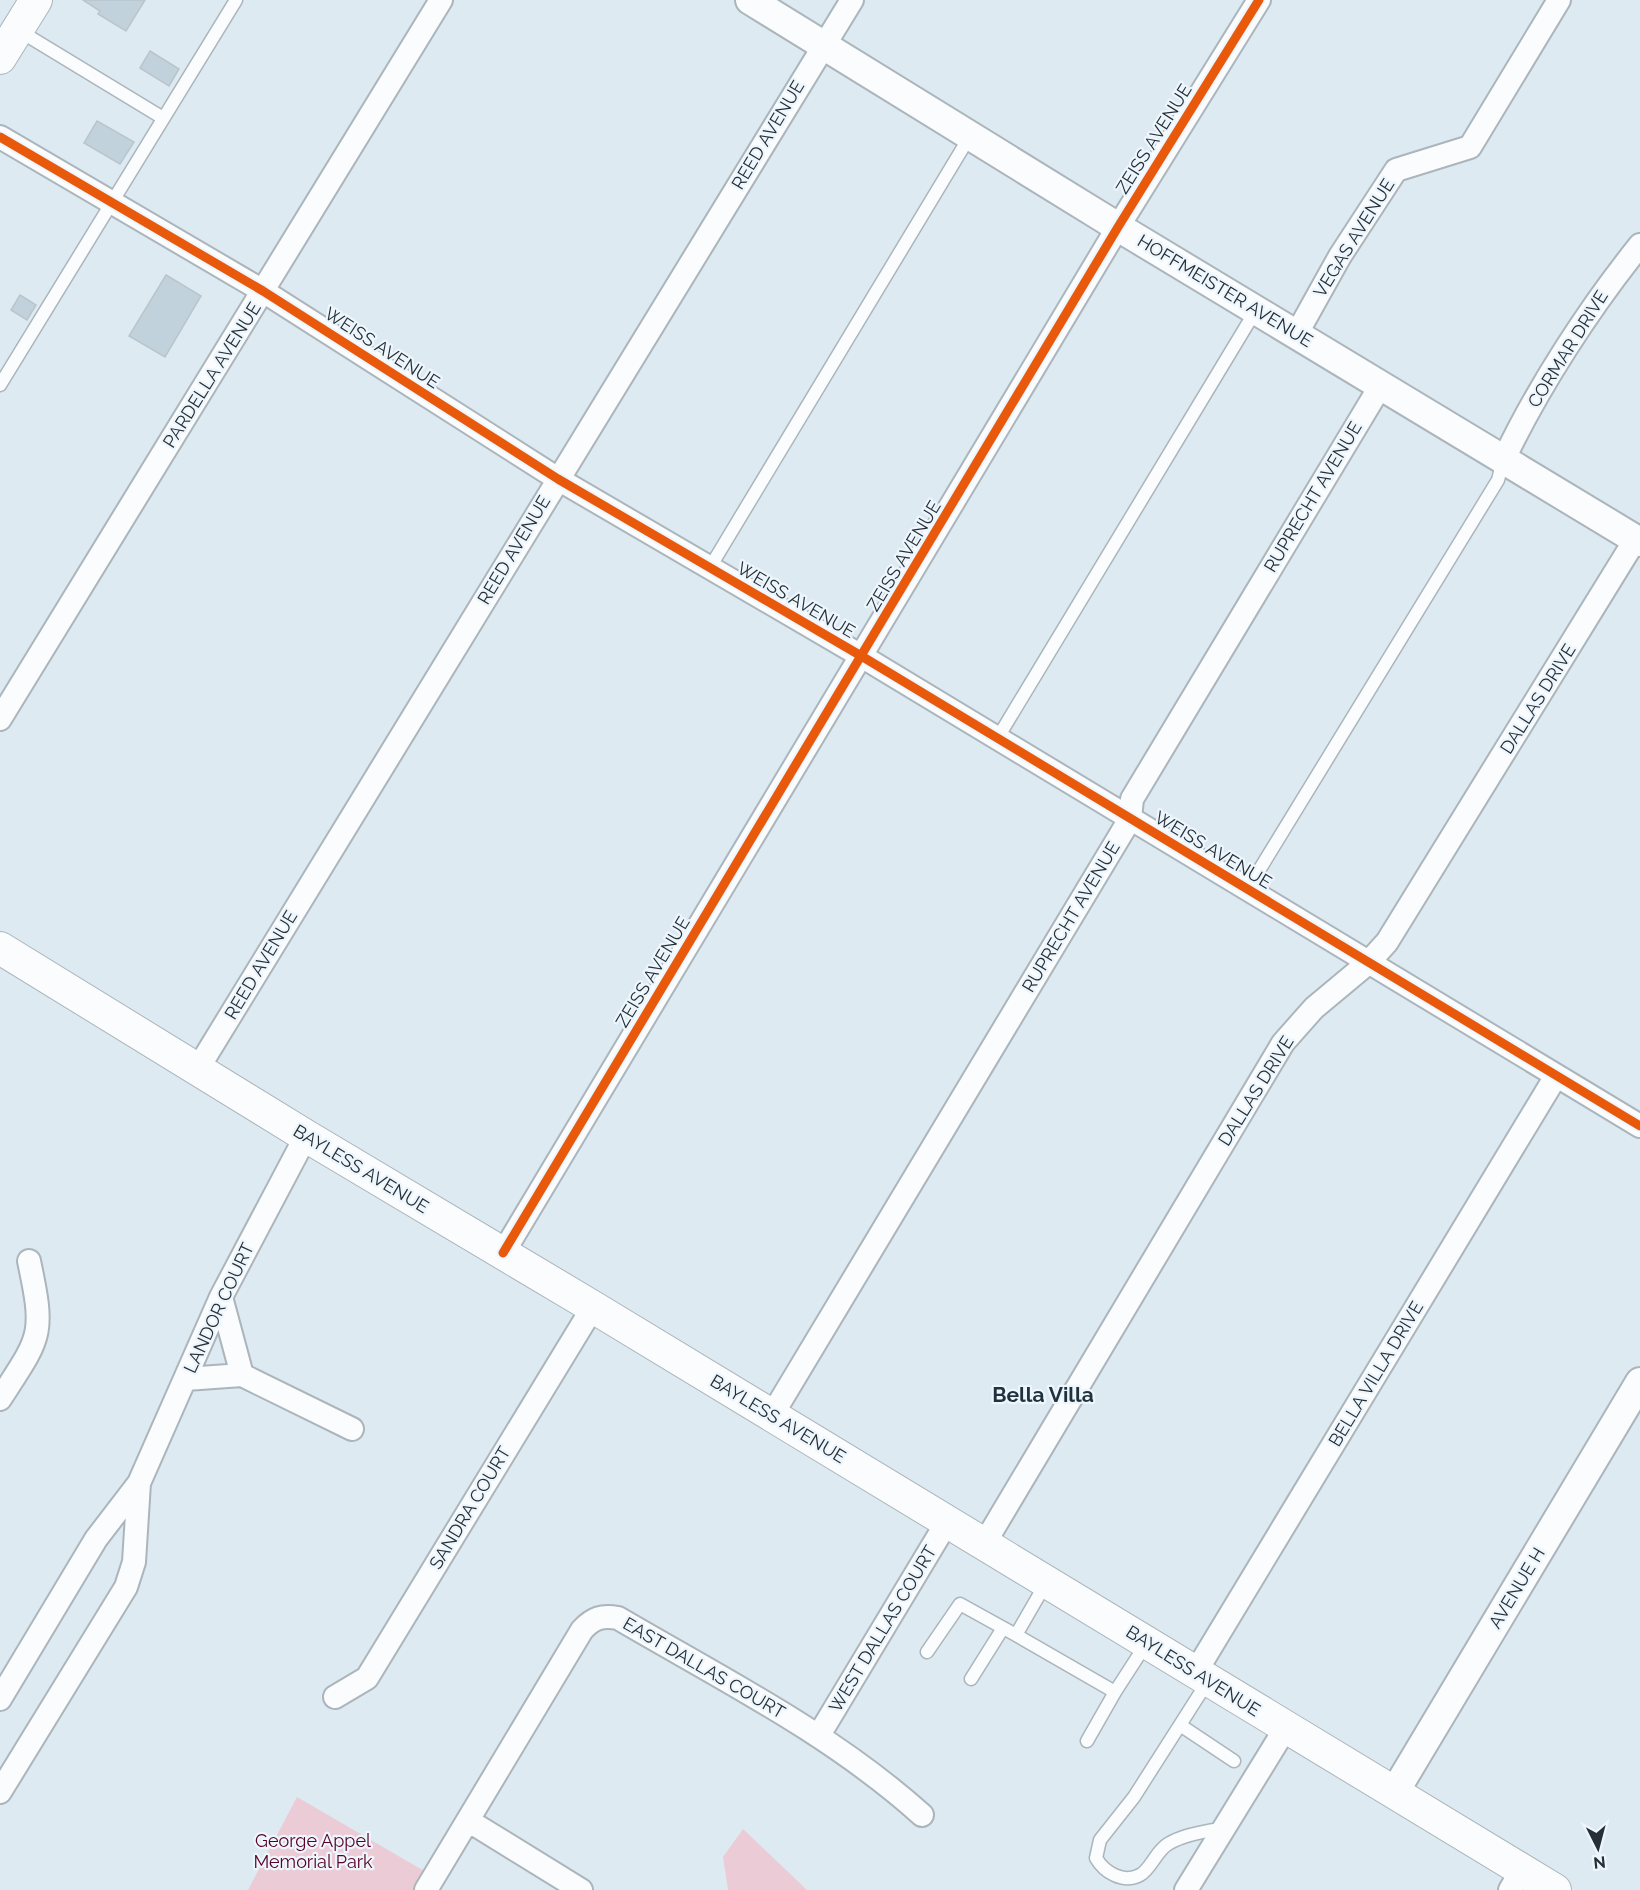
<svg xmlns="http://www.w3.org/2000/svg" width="1640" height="1890" font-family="Raleway,sans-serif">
<rect width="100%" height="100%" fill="#ddeaf2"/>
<path fill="#ebccd6" d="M297,1797L426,1872L415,1890H248Z
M743,1829L807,1890H728L723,1857Z"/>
<path fill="#c2d2dc" stroke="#bac5cb" stroke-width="1.5" d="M83,0H145L126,31L98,14L100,11Z
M150,51L179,69L169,86L140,68Z
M97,121L134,142L120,164L84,143Z
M166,275L201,296L165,357L129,336Z
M20,295L36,305L27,320L11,310Z"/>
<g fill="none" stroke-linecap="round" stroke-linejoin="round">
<g stroke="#abb5bb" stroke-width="15">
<path id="service" d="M18,30L163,118
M0,385L236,0
M709,569L970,136
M997,739L1256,310
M1247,890L1498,480L1503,460
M1046,1583L1016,1635L1115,1692L1146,1644
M927,1652L960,1604L1016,1635
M971,1679L1003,1628
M1208,1681L1134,1797L1100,1840L1096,1858C1104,1872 1123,1884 1140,1875C1151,1869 1156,1851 1168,1844C1185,1834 1205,1832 1223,1828
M1180,1725L1234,1761
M1087,1741L1115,1692"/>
</g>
<g stroke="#abb5bb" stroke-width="26">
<path id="minor" d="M0,137L263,291L558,479L863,657L1640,1126
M1296,335L1340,256L1396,170L1470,147L1559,0
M1504,459C1538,387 1590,307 1640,245
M0,719L441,0
M197,1070L852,0
M503,1253L1118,227L1259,0
M221,1297L242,1375
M186,1379L242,1375L352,1429
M0,1399C41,1336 45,1336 29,1261
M772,1415L1130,819L1132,799L1381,385
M984,1544L1283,1043L1314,1008L1368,963L1387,942L1635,540
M1195,1673L1556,1076
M335,1697L367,1678L593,1307
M0,1699L96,1539L139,1483L221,1297L306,1136
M819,1735L947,1522
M0,1792L126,1587L134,1562L139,1483
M469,1821L581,1890
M426,1890L582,1630C593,1618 602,1615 618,1618C722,1679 832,1734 922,1815
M1186,1890L1285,1729
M1510,1890L1522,1870"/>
</g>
<g stroke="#abb5bb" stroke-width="32">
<path id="tertiary" d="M750,0L1118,227L1640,542
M1394,1793L1640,1382"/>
</g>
<g stroke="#abb5bb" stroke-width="34">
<path id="secondary" d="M0,58L36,0
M0,948L306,1136L593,1307L1555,1890"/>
</g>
<use href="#service" stroke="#fafcfd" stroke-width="12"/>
<use href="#minor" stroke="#fafcfd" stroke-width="22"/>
<use href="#tertiary" stroke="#fafcfd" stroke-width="28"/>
<use href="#secondary" stroke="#fafcfd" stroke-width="32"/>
<g stroke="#edf6fd" stroke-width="13">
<path id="cycleway" d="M0,137L263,291L558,479L863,657L1640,1126
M503,1253L1118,227L1259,0"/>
</g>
<use href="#cycleway" stroke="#e8590c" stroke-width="9"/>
</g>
<g text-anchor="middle" stroke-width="4.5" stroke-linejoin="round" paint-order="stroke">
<g font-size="18" fill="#262f35" stroke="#edf6fd">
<text transform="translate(768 135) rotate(-59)" y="6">REED AVENUE</text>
<text transform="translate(1154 139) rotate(-58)" y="6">ZEISS AVENUE</text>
<text transform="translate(1354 238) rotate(-58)" y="6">VEGAS AVENUE</text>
<text transform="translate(1225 291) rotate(31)" y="6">HOFFMEISTER AVENUE</text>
<text transform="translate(382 348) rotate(33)" y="6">WEISS AVENUE</text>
<text transform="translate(1568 349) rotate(-58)" y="6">CORMAR DRIVE</text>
<text transform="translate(212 375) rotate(-58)" y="6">PARDELLA AVENUE</text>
<text transform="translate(1313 497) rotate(-59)" y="6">RUPRECHT AVENUE</text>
<text transform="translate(514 550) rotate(-59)" y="6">REED AVENUE</text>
<text transform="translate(904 556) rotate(-59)" y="6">ZEISS AVENUE</text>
<text transform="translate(796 600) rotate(30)" y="6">WEISS AVENUE</text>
<text transform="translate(1538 699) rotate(-58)" y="6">DALLAS DRIVE</text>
<text transform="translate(1213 850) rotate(31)" y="6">WEISS AVENUE</text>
<text transform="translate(1071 917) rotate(-59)" y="6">RUPRECHT AVENUE</text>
<text transform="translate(261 965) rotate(-59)" y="6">REED AVENUE</text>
<text transform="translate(653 972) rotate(-59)" y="6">ZEISS AVENUE</text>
<text transform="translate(1256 1091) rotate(-58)" y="6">DALLAS DRIVE</text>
<text transform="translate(361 1169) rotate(31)" y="6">BAYLESS AVENUE</text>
<text transform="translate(219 1308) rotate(-65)" y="6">LANDOR COURT</text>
<text transform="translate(1376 1374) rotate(-59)" y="6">BELLA VILLA DRIVE</text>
<text transform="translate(778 1419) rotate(31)" y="6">BAYLESS AVENUE</text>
<text transform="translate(470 1508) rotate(-59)" y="6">SANDRA COURT</text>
<text transform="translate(1517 1588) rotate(-59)" y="6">AVENUE H</text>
<text transform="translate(883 1629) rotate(-59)" y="6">WEST DALLAS COURT</text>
<text transform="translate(704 1668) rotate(30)" y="6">EAST DALLAS COURT</text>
<text transform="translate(1193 1671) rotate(32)" y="6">BAYLESS AVENUE</text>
</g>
<g font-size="18" fill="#590024" stroke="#edf6fd">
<text x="313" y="1847">George Appel<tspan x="313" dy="21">Memorial Park</tspan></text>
</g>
<g font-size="21" font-weight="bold" fill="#1f323e" stroke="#edf6fd">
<text x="1043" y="1402">Bella Villa</text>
</g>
</g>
<g transform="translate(1598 1848) rotate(174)" stroke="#edf6fd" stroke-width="4.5" paint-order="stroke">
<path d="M0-4.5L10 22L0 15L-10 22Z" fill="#262f35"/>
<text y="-9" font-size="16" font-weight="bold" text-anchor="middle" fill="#262f35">N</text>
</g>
</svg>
